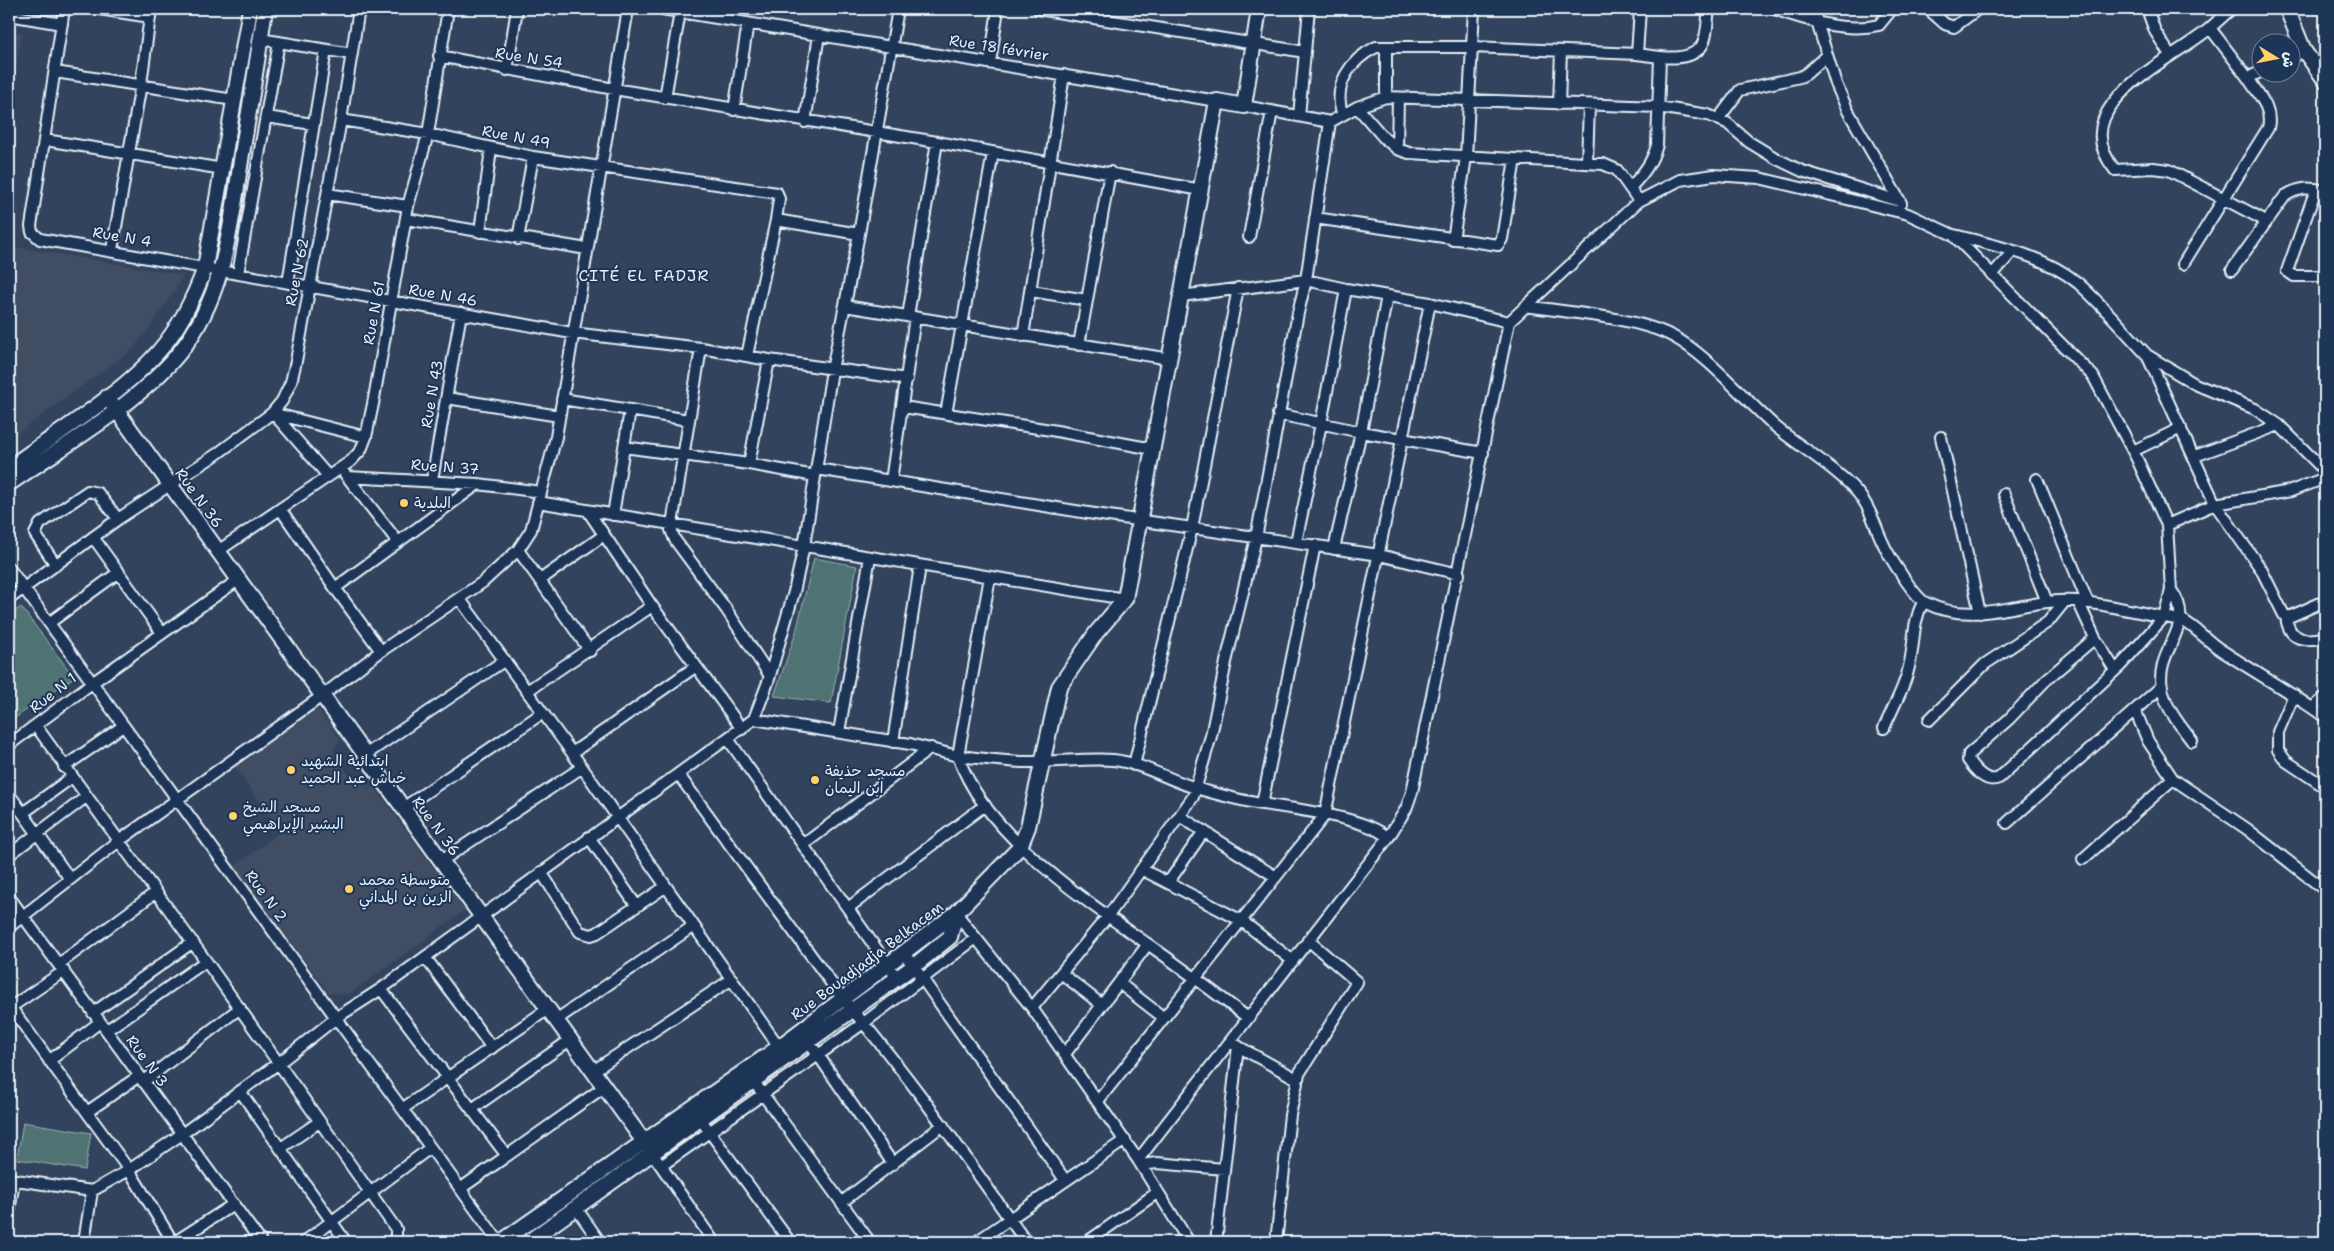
<svg xmlns="http://www.w3.org/2000/svg" width="2334" height="1251" font-family="'Shantell Sans','Playpen Sans Arabic',sans-serif">
<rect width="100%" height="100%" fill="#32435e"/>
<filter id="ink" filterUnits="userSpaceOnUse"><feTurbulence type="fractalNoise" baseFrequency=".02" numOctaves="2"/><feDisplacementMap in="SourceGraphic" scale="10" xChannelSelector="R" yChannelSelector="G"/><feConvolveMatrix kernelMatrix="1 2 1 2 8 2 1 2 1" color-interpolation-filters="sRGB"/></filter>
<g filter="url(#ink)">
<path fill="#414d63" d="M9,31L22,33L9,110Z
M9,246L184,275L162,310L133,349L9,439Z
M316,707L340,739L334,747L335,758L351,777L375,788L465,910L350,994L329,993L234,867L285,828L280,831L235,767Z"/>
<path fill="#507272" stroke="#9cb2b5" d="M814,558L857,566L831,703L774,696L796,632Z
M21,607L74,677L9,722V615Z
M23,1122L91,1133L85,1170L17,1159Z"/>
<g fill="none" stroke-linecap="round" stroke-linejoin="round">
<g stroke="#e8f1f8" stroke-width="14">
<path id="street" d="M64,9L31,226L32,232L40,239L572,333L701,348L769,360L907,379
M99,9L150,17
M662,9L1217,101
M1038,9L1305,52
M1640,9L1637,54C1655,56 1687,64 1701,47C1708,37 1707,20 1709,9
M1774,9C1806,20 1845,33 1879,25L1892,9
M1813,9L1836,84L1848,111L1901,203
M1928,9L1945,24L1954,27L1978,9
M2147,9L2155,31L2170,55
M9,15L62,24
M2210,28L2231,9
M260,39L352,54
M439,56L614,89L937,142L1201,190
M2292,57L2304,51
M990,63L998,9
M507,70L517,9
M55,72L234,100
M2248,78L2210,28C2171,62 2062,104 2115,170L2153,168L2169,170L2266,221
M1386,97V47
M665,98L680,12
M1559,104L1561,51
M1244,106L1330,122
M1357,107L1384,138L1397,149L1409,153L1603,164L1617,170L1639,201
M734,110L748,23
M1342,113C1333,85 1350,60 1376,47H1472L1637,54
M1299,116L1309,9
M266,117L313,124
M1719,118L1740,90L1800,77L1806,74L1827,55
M341,120L428,134L533,157L777,193L779,199L776,220L747,356
M805,122L819,35
M45,140L223,169
M1397,149L1398,98
M1587,163L1589,105
M1630,188C1643,174 1652,163 1657,145L1660,57
M2316,189L2287,271L2294,276H2325
M327,194L408,206
M1315,218L1498,245L1502,239L1515,159
M406,219L587,249
M776,220L859,234
M480,232L491,149
M1954,235C1996,246 2044,255 2078,283C2103,305 2125,332 2147,355
M1249,237L1272,111
M518,239L533,157
M1453,240L1466,157L1474,9
M112,250L141,84L151,9
M2183,264L2268,128C2273,109 2258,94 2248,78L2262,71
M2232,270L2285,196C2299,187 2310,187 2325,191
M238,274L279,42
M1992,275L2013,251
M288,283L326,50
M1031,291L1087,300
M1181,296L1306,280L1346,289L1430,303L1509,322
M845,306L1170,359
M1526,306C1569,313 1635,317 1672,336C1707,354 1746,401 1776,427C1800,447 1844,473 1861,497C1872,511 1875,527 1883,543C1888,555 1915,598 1926,603C1975,628 2026,597 2077,601C2112,605 2147,615 2182,620C2197,628 2207,641 2221,650C2256,673 2292,693 2325,717
M908,316L937,142
M1023,336L1064,75
M1079,345L1110,172
M701,348L671,530L675,540L726,609L770,676
M447,398L559,416
M562,399L630,410
M903,407L1051,430L1153,449
M272,413L366,437
M273,413L328,476
M946,414L993,153
M1278,414L1361,432L1483,453
M2279,425L2255,409L2195,384L2147,355L2215,504L2261,569L2284,615L2289,617L2325,601
M1941,437L1980,613
M624,447L749,464L815,476
M2133,451L2181,428
M2195,456L2279,425L2325,471
M749,464L769,360
M817,469L1088,513L1379,555L1459,574
M345,474L398,542
M347,477L478,484L541,492
M2037,479L2088,603
M432,480L461,313
M891,481L915,317
M2004,494L2047,602
M538,502L1125,599
M281,510L335,588
M588,511L652,606L742,729
M613,515L630,410L688,420
M2167,525L2215,504L2291,491L2325,478
M93,537L162,633
M1296,542L1321,424L1346,289
M1334,549L1361,432L1387,296
M518,550L590,651
M218,551L351,461L361,450L366,437L373,404L408,206L428,134L448,9
M56,565L35,534L40,524L88,491L98,493L118,519
M9,568L499,1242
M990,577L958,756C979,758 1000,761 1022,762C1052,763 1083,758 1113,760C1143,763 1170,781 1199,789C1220,795 1241,801 1262,804C1290,808 1370,818 1388,838L1138,1160
M540,580L604,535
M2171,590C2199,627 2154,648 2162,688C2166,709 2180,725 2192,741
M459,598L572,753L782,1051
M9,599L118,519L217,454L272,413L282,401L291,382L296,361L341,120L359,9
M2078,601L2095,638L2115,670
M2286,617C2289,641 2305,642 2325,637
M49,623L119,572
M381,651L335,588L478,484
M527,691L652,606
M2294,695L2278,732V750L2286,761L2325,787
M2313,708L2325,697
M2135,710L2148,741L2173,779L2247,829L2325,890
M754,719L910,744L958,756C985,837 1091,904 1159,952C1189,973 1219,996 1248,1018
M1929,720L1985,664L2048,622L2065,601
M36,726L206,961L396,1229V1238L391,1242
M1884,728C1893,707 1906,685 1910,662C1915,639 1912,624 1923,602
M839,732L870,557
M728,739L897,978
M893,742L920,566
M9,745L92,683L238,580
M572,753L695,667
M365,755L505,660
M1134,765L1192,528L1238,288
M64,767L123,726
M678,774L843,999C910,1076 967,1159 1026,1242
M9,794L70,879
M1262,804L1315,545
M403,808L541,714
M23,813L71,778
M1181,817L1276,877
M2007,823L2162,686
M589,837L636,905
M1388,838L1406,809L1412,792L1509,322L1639,201L1680,180L1714,175L1759,178L1835,196L1908,214L1953,235L2093,376L2137,459L2167,525L2171,590L2164,617L2121,665L1999,778C1986,784 1975,770 1968,760L1969,754L2009,719L2047,679L2095,638
M803,845L931,748
M9,855L86,797
M2083,859L2173,779
M441,861L581,768
M1143,870L1242,921L1293,961
M541,872L580,932L591,935L597,933L665,887
M1168,883L1204,831
M9,897L261,1242
M848,908L985,805
M956,913L1032,1008L1138,1160L1189,1242
M9,927L119,841L322,696L381,651L483,582L518,550L531,530L556,437L628,9
M904,953L1065,1180
M425,957L492,1048
M59,964L156,892
M1061,973L1102,1005
M1119,983L1164,1018
M381,989L507,1156
M9,1005L129,1170L173,1242
M11,1007L64,971
M1032,1008L1108,916L1193,797L1211,736L1226,662L1256,538L1298,313L1306,280L1330,122L1357,107L1386,97L1658,107L1708,115L1727,123L1749,142L1777,159L1802,171L1899,201
M93,1013L193,942
M556,1020L692,927
M107,1030L206,961
M1232,1043L1297,1079
M814,1049L893,1164
M1065,1054L1148,944
M49,1061L100,1022
M593,1071L732,979
M143,1082L240,1008
M754,1082L870,1242
M240,1091L346,1242
M1098,1101L1325,815L1430,303
M402,1109L548,1009
M472,1109L570,1040
M87,1112L139,1076
M701,1120L790,1242
M281,1148L319,1122
M652,1153L714,1242
M1141,1165L1157,1163L1224,1169
M661,1166L865,1022L976,938
M9,1179L92,1191L129,1170L182,1134L284,1059L336,1018L381,989L754,719L768,682L794,592L804,546L832,370L859,234L898,9
M460,1189L604,1087
M842,1202L943,1125
M576,1208L600,1242
M9,1213L14,1180
M84,1242L92,1191
M175,1242L234,1204
M304,1242L430,1148
M976,1242L1125,1140
M1087,1242L1158,1192
M1216,1242L1238,1046
M1276,1242L1290,1115L1299,1074L1357,982L1308,940"/>
</g>
<g stroke="#e8f1f8" stroke-width="18">
<path id="secondary" d="M2287,9L2304,51L2325,80
M107,397L652,1153
M9,468C55,434 122,394 159,351C180,327 194,298 205,268L250,9
M9,484C63,446 138,404 179,353C225,297 231,223 242,154C250,106 258,57 265,9
M501,1242L779,1047L956,913L1020,847L1028,827L1059,687L1096,633L1125,599L1217,101L1244,106L1259,9
M528,1242L914,966L950,937L956,913"/>
</g>
<use href="#street" stroke="#1d3557" stroke-width="10"/>
<use href="#secondary" stroke="#1d3557" stroke-width="14"/>
</g>
</g>
<g fill="#ffd166" stroke="#1d3557" stroke-width="2">
<circle cx="404" cy="503" r="5"/>
<circle cx="291" cy="770" r="5"/>
<circle cx="815" cy="780" r="5"/>
<circle cx="233" cy="816" r="5"/>
<circle cx="349" cy="889" r="5"/>
</g>
<g text-anchor="middle" stroke-width="4" stroke-linejoin="round" paint-order="stroke">
<g font-size="15" fill="#e8f1f8" stroke="#1d3557">
<text transform="translate(999 48) rotate(9)" y="5">Rue 18 février</text>
<text transform="translate(529 58) rotate(9)" y="5">Rue N 54</text>
<text transform="translate(516 137) rotate(11)" y="5">Rue N 49</text>
<text transform="translate(122 237) rotate(10)" y="5">Rue N 4</text>
<text transform="translate(297 272) rotate(-79)" y="5">Rue N 62</text>
<text transform="translate(443 295) rotate(10)" y="5">Rue N 46</text>
<text transform="translate(374 313) rotate(-80)" y="5">Rue N 61</text>
<text transform="translate(432 394) rotate(-80)" y="5">Rue N 43</text>
<text transform="translate(445 467) rotate(4)" y="5">Rue N 37</text>
<text transform="translate(199 498) rotate(54)" y="5">Rue N 36</text>
<text transform="translate(53 693) rotate(-38)" y="5">Rue N 1</text>
<text transform="translate(436 826) rotate(54)" y="5">Rue N 36</text>
<text transform="translate(266 896) rotate(54)" y="5">Rue N 2</text>
<text transform="translate(867 961) rotate(-37)" y="5">Rue Bouadjadja Belkacem</text>
<text transform="translate(147 1061) rotate(54)" y="5">Rue N 3</text>
</g>
<g font-size="15" fill="#e8f1f8" stroke="#1d3557" text-anchor="start">
<text x="414" y="508">البلدية</text>
<text x="301" y="766">ابتدائية الشهيد<tspan x="301" dy="17">خباش عبد الحميد</tspan></text>
<text x="825" y="776">مسجد حذيفة<tspan x="825" dy="17">ابن اليمان</tspan></text>
<text x="243" y="812">مسجد الشيخ<tspan x="243" dy="17">البشير الإبراهيمي</tspan></text>
<text x="359" y="885">متوسطة محمد<tspan x="359" dy="17">الزين بن المداني</tspan></text>
</g>
<g font-size="16" letter-spacing="1" fill="#e8f1f8" stroke="#1d3557">
<text x="644" y="281">CITÉ EL FADJR</text>
</g>
</g>
<rect width="2334" height="1251" fill="none" stroke="#1d3557" stroke-width="30"/>
<rect x="15" y="15" width="2304" height="1221" fill="none" stroke="#e8f1f8" stroke-width="2" filter="url(#ink)"/>
<g transform="translate(2276 58) rotate(100)"><circle r="24" fill="#1d3557" stroke="#6e8097"/>
<path d="M0-4L9 19L0 12L-9 19Z" fill="#ffd166"/>
<text y="-8" font-size="14" font-weight="bold" text-anchor="middle" fill="#e8f1f8">ش</text>
</g>
</svg>
